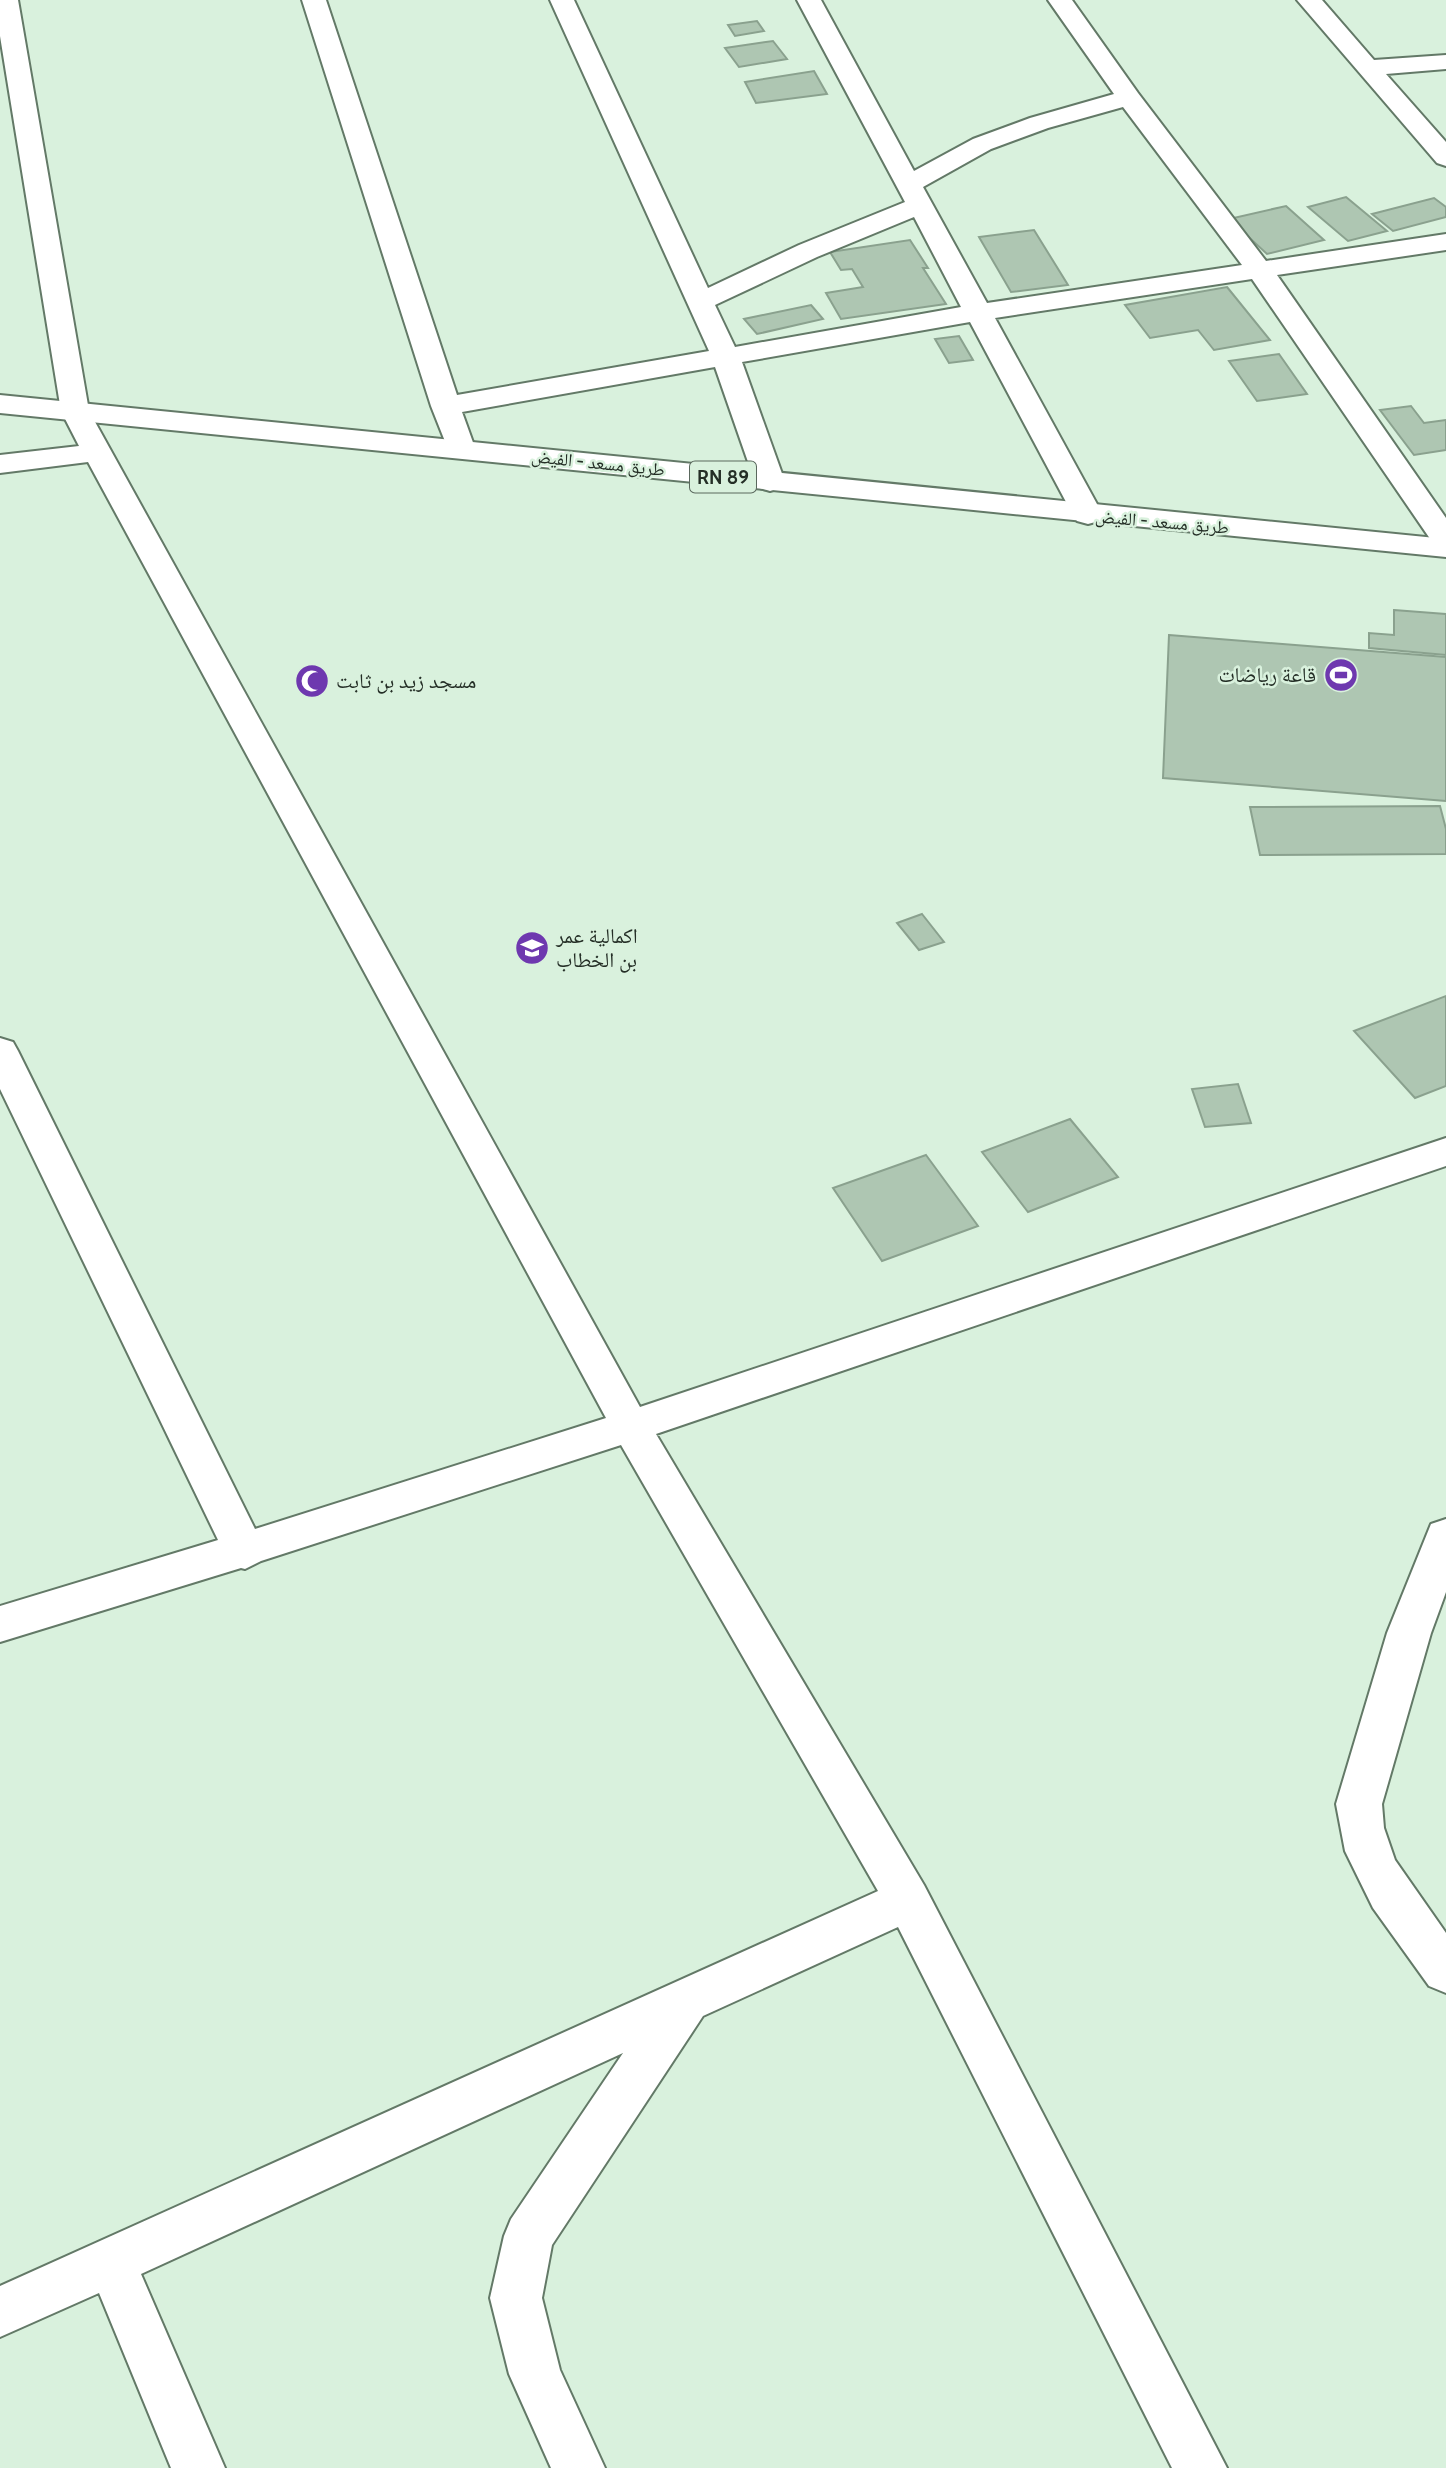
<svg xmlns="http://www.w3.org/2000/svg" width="1446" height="2468" font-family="Cabin,'Noto Naskh Arabic',sans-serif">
<rect width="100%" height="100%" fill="#d9f1dd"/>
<path fill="#aec6b2" stroke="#8aa18e" stroke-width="2" d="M757,21L764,31L735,36L728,25Z
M773,41L787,59L739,67L725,48Z
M814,71L827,94L756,103L745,82Z
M1346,197L1387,231L1348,241L1308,207Z
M1434,198L1446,207V217L1393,231L1372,214Z
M1286,206L1324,240L1267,254L1229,219Z
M1034,230L1068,285L1011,292L979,237Z
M910,240L928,268H923L946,304L841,319L826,293L863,287L852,269L841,270L830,252Z
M1227,287L1270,340L1214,350L1198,330L1150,338L1125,305Z
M811,305L823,319L757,334L744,319Z
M959,336L973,360L949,363L935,339Z
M1279,354L1307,394L1257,401L1229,361Z
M1411,406L1424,423L1446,420V450L1414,455L1380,410Z
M1394,610L1446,614V655L1369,648V633L1394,635Z
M1169,635L1446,657V801L1163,778Z
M1440,806L1446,829V854L1260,855L1250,807Z
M922,914L944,942L919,950L897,923Z
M1446,996V1086L1415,1098L1354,1031Z
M1238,1084L1251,1123L1205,1127L1192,1089Z
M1070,1119L1118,1177L1028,1212L982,1152Z
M926,1155L978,1226L882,1261L833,1188Z"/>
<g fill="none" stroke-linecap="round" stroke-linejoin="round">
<g stroke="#637967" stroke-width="4">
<path id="street" d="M0,0H18L89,411L640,1407L1446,1138V1166L656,1434L924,1885L1227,2468H1172L898,1927L703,2016L552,2245L542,2298L560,2370L605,2468H551L509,2374L490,2298L504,2236L511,2219L623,2053L141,2274L225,2468H171L99,2293L0,2337V2286L878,1891L621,1445L261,1561L245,1569L241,1568L0,1642V1606L218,1540L0,1089V1038L13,1042L18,1051L255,1529L606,1418L88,462L0,473V455L79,446L61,411L0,36Z
M302,0H326L457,395L709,351L550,0H574L708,288L799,245L905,202L797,0H821L914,171L973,139L1030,118L1114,94L1048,0H1072L1138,93L1266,261L1446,234V250L1277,275L1446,518V549L1435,546L1252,279L995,318L1103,515L1099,521L1088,524L1077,521L1073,515L970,322L742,362L785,482L780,488L770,491L760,488L755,482L715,367L462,412L475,448L470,454L460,457L450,454L431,406ZM1123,107L1242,265L987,303L923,187L991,149L1048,128ZM914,217L961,307L735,347L715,305L817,257Z
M1297,0H1322L1374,60L1446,55V69L1386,74L1446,142V166L1437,163Z
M1446,1519V1592L1431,1633L1382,1804L1384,1828L1395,1860L1446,1933V1993L1429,1986L1373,1908L1345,1851L1336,1804L1387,1633L1431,1524Z"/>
</g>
<g stroke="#637967" stroke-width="4">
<path id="primary" d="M0,395L1446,539V557L0,413Z"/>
</g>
<use href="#street" fill="#fff" fill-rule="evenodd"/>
<use href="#primary" fill="#fff" fill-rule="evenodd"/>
</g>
<defs>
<g id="stadium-disc" transform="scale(1.75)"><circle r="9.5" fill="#6e38af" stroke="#d9f1dd"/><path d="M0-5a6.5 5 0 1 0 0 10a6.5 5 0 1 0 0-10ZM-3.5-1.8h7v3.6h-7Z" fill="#fff"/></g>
<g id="mosque-disc" transform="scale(1.75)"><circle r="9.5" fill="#6e38af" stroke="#d9f1dd"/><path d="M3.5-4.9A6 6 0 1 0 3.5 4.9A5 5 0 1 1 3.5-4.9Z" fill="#fff"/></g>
<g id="school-disc" transform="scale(1.75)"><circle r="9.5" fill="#6e38af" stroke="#d9f1dd"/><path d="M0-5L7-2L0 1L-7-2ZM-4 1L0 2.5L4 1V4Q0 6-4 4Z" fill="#fff"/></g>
</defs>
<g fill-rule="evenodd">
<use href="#stadium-disc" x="1341" y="675"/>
<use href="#mosque-disc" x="312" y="681"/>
<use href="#school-disc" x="532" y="948"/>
</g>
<g text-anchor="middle" stroke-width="5" stroke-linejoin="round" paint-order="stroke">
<g font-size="18" fill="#242e26" stroke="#d9f1dd">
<text transform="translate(598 463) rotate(6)" y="6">طريق مسعد - الفيض</text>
<text transform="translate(1162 522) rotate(5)" y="6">طريق مسعد - الفيض</text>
</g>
<rect fill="#d9f1dd" stroke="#5a685d" stroke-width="2" x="690" y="461.5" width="66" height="31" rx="5"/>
<g font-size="19" font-weight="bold" fill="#242e26">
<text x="723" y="484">RN 89</text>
</g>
<g font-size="21" fill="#242e26" stroke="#d9f1dd" text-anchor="start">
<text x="1316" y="682" text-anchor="end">قاعة رياضات</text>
<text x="336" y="688">مسجد زيد بن ثابت</text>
<text x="556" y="943">اكمالية عمر<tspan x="556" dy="24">بن الخطاب</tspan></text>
</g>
</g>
</svg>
